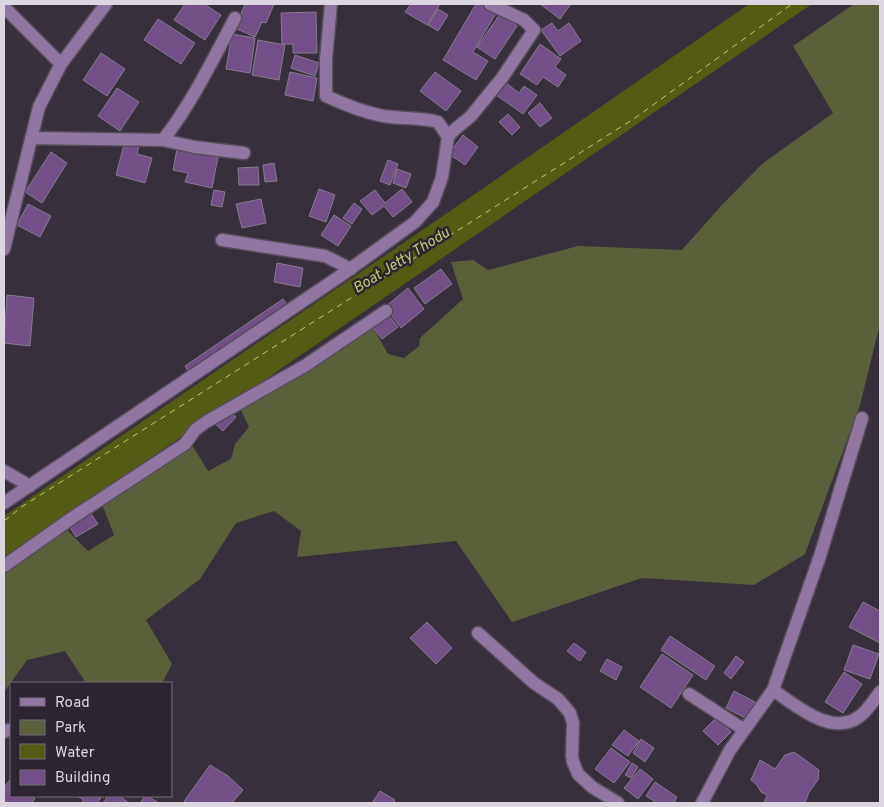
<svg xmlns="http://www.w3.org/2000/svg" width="884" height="807" font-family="Overpass,sans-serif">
<rect width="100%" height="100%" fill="#382f3d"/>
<path fill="#5a613a" d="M854,4H880V324L860,405L805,554L754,585L642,578L512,622L456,541L297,557L301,531L274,511L236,523L200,579L146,620L172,664L162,683H86L65,651L27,660L4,692V571L65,528L88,551L114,535L102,504L192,445L208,471L231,459L235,444L249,427L241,410L346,347L372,326L388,354L404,358L419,346L420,338L463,299L451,262L473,260L488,270L578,246L682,250L721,206L762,164L833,113L793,46Z"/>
<path fill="#535c12" d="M749,4H812L237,399L4,557V516L475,194Z"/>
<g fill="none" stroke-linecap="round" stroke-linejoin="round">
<path stroke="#bfce6c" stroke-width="1" stroke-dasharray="6 5" stroke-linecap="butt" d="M4,521L23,506L635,118L792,4"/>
</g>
<path fill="#724f86" stroke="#867c8d" d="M185,4H204L221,15L205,40L174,20Z
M245,4H274L266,23L262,22L255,37L235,28Z
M411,4H440L427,25L405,12Z
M476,4H487L498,10L473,52L488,61L476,80L443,60Z
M540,4H571L560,19Z
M438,9L448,15L438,31L428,25Z
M316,12L317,53H293V44H282L281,13Z
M500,14L517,26L495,59L477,47Z
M158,19L195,43L181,64L144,40Z
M552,23L558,31L569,23L581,41L560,56L541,30Z
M232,34L255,38L250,73L226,69Z
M258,40L285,45L279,80L252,75Z
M540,44L561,59L555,67L566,75L558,87L543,77L537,85L520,74Z
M101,53L125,69L107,96L83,80Z
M295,55L319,63L315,76L291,68Z
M290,72L317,78L313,101L285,95Z
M435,72L461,91L446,111L420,91Z
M501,79L519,93L524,86L537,95L523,114L492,92Z
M117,88L139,102L120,131L98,116Z
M540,103L552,118L540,127L528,113Z
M508,114L520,127L512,135L499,122Z
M463,135L478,147L465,165L449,154Z
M125,141L139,145L137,154L152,158L145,183L116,175Z
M177,149L218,157L212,188L185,182L188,173L173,170Z
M51,152L67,163L42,203L25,192Z
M388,160L398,164L390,185L380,181Z
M274,163L277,181L265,182L263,165Z
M258,167L259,185H239L238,168Z
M397,169L411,174L406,188L393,183Z
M319,189L335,195L326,222L309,216Z
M402,189L412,202L393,217L384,206L372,215L360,201L375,190L385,203Z
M214,190L225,192L222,207L211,205Z
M261,199L266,223L242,228L236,204Z
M354,203L362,209L352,224L343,218Z
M28,204L51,216L40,237L17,225Z
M334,215L351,226L338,246L321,235Z
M277,263L303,268L300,287L274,282Z
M441,269L452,284L425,304L414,288Z
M408,288L424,309L401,328L385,307Z
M7,295L34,298L30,346L4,343Z
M283,299L289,308L192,377L185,366Z
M382,307L398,327L382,339L366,319Z
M223,406L236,417L223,431L210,419Z
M90,512L98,524L76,537L68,524Z
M863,602L880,611V643L849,627Z
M427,622L452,648L436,664L410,638Z
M670,636L715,666L706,680L661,650Z
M574,643L586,652L580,661L567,651Z
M853,645L879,654L870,679L844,670Z
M662,654L693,675L671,708L640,687Z
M736,656L744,662L731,679L724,673Z
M607,659L622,667L616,680L600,671Z
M844,672L862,684L843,713L825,702Z
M734,691L755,702L747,719L726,708Z
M716,718L731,732L718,745L703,731Z
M624,730L639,741L628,756L612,745Z
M641,739L654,748L645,762L633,753Z
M611,748L630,762L614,783L595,769Z
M794,752L819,770L818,780L809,792L805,803H764L767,795L761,792L756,784L751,780L760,760L775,769L785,755Z
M632,763L638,767L631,778L625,775Z
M210,765L228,776L243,790L232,803H184L185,800Z
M640,769L653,779L638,799L624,788Z
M11,779V796H31L35,799L31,803H4V787Z
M655,782L677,797L674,803H657L646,796Z
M380,791L395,800L393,803H372Z
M77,796H102L97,803H81L84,800Z
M108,796H119L129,803H103Z
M145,796H147L159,803H140Z"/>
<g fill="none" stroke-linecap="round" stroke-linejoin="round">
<g stroke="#564d5a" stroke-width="15">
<path id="minor" d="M331,4L326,59V96C345,105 363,112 383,116C401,119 420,117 438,122L448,137
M4,7L61,64
M31,138L163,140C192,103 213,59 235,18
M163,140L194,147L244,153
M222,240L325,256L351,269
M4,249L39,107L61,64L106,4
M4,471L30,486
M4,503L346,272L415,222L433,202L442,177L448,137L453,131L471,116L502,78L534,30L524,20L490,4
M4,566L72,518L185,444L195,430L206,422L306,365L386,311
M478,633L534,683L558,699L570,713L573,723L572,756L573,762L578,774L592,787L618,803
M773,690C796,705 832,738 860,716C868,710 874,700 880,692
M689,694L743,729
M4,732L8,730
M702,803L730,750L773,690L820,556L862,418"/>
</g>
<use href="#minor" stroke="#9076a0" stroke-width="12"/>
</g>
<g text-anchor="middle" stroke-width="5" stroke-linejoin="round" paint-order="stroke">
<g font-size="15" font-style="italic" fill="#bfce6c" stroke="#2e2533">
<text transform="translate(401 260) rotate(-32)" y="5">Boat Jetty Thodu</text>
</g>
</g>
<rect width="884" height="807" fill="none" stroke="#dcd6e0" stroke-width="10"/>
<rect x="10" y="682" width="162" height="115" fill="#2e2533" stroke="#746c78"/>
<rect x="20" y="698" width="25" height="8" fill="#9076a0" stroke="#746c78"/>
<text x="55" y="707" font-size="15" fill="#dcd6e0">Road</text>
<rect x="20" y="720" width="25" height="15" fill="#5a613a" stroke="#746c78"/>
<text x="55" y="732" font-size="15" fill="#dcd6e0">Park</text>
<rect x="20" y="744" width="25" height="15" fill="#535c12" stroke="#746c78"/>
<text x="55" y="757" font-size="15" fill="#dcd6e0">Water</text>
<rect x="20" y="770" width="25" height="15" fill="#724f86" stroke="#746c78"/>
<text x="55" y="782" font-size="15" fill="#dcd6e0">Building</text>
</svg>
